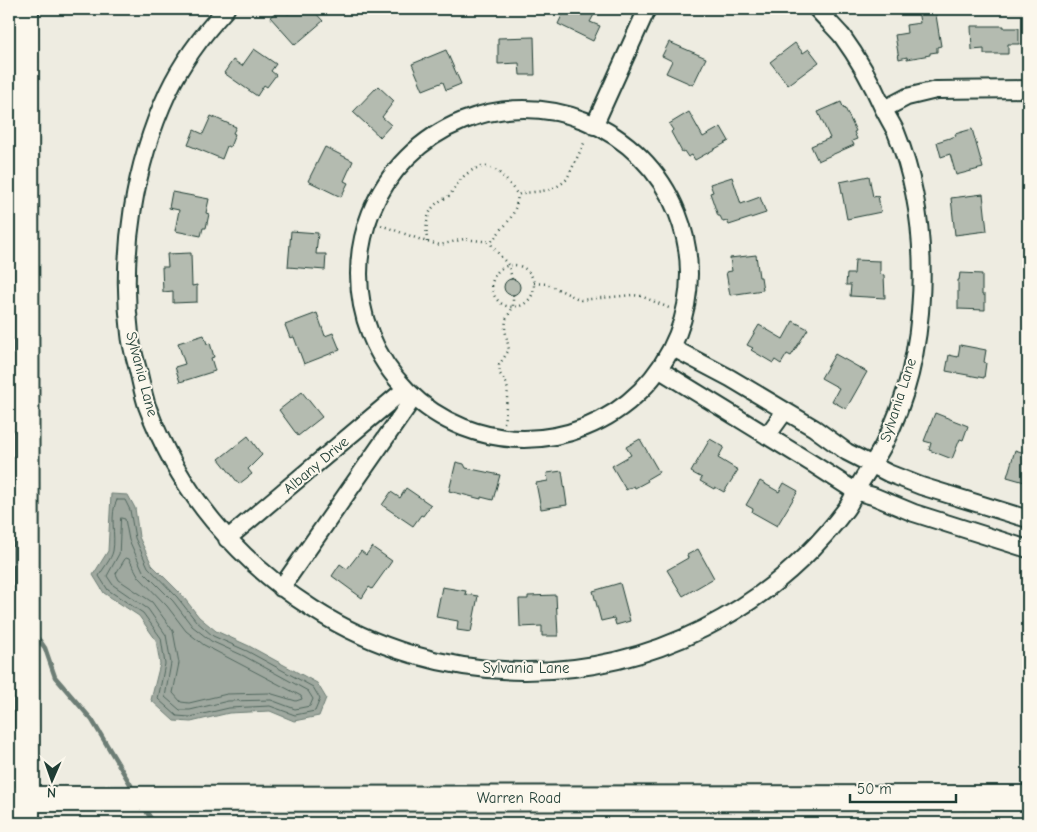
<svg xmlns="http://www.w3.org/2000/svg" width="1037" height="832" font-family="'Comic Neue',sans-serif">
<rect width="100%" height="100%" fill="#eeece1"/>
<filter id="ink" filterUnits="userSpaceOnUse"><feTurbulence type="fractalNoise" baseFrequency=".02" numOctaves="2"/><feDisplacementMap in="SourceGraphic" scale="10" xChannelSelector="R" yChannelSelector="G"/><feConvolveMatrix kernelMatrix="1 2 1 2 8 2 1 2 1" color-interpolation-filters="sRGB"/></filter>
<g filter="url(#ink)">
<path fill="#9fa89f" stroke="#6c7d74" d="M111,494L128,495L135,508L139,537L152,565L181,594L199,617L216,631L249,646L317,683L326,698L319,716L294,721L270,711L229,713L191,722L174,721L151,700L160,664L156,640L139,616L104,593L93,575L108,551Z"/>
<g fill="none" stroke-linecap="round" stroke-linejoin="round">
<path stroke="#52685f" stroke-width="1" d="M117,500H125L130,510L135,538L148,567L177,597L196,621L213,636L247,651L313,687L320,699L315,711L295,715L270,706L229,708L190,717L177,716L158,699L165,664L161,638L143,613L108,590L99,576C103,568 111,560 113,551C116,535 109,514 117,500Z
M121,518L125,519L129,540L143,571L173,601L192,626L211,641L244,656L308,691L313,699L310,706L295,709L271,700L228,701L190,710H180L165,697L171,663L166,635L148,609L113,585L107,576L119,554Z
M126,558L129,559L139,577L167,606L186,631L204,645L301,696L302,699L296,701L269,693L227,694L189,703L181,702L173,693L179,663L173,631L152,602L119,580L116,574Z"/>
<path stroke="#6c7d74" stroke-width="4.5" d="M9,616L20,618
M36,635L45,648L55,677L92,720L132,787
M146,811L154,823"/>
</g>
<path fill="#b4bbb0" stroke="#1f3d34" d="M280,9H283L288,14L294,9H312L323,21L295,45L270,17Z
M565,9H597L590,22L600,26L593,41L558,24Z
M927,9H935L941,46L937,47V52L930,53V55L907,59V57L899,59L895,35L907,33L906,25L920,23L918,10Z
M971,26H1004V28H1019V44H1008V54H984V49L972,50Z
M534,37L535,75H520L519,63L498,64V38Z
M669,42L706,58L693,85L666,73L672,61L662,56Z
M795,43L803,53L809,49L819,62L788,85L770,62Z
M254,49L276,64L271,71L276,75L267,87L264,85L257,96L224,73L233,60L242,66Z
M446,50L461,84L446,90L443,82L423,90L412,64Z
M378,86L394,101L382,117L391,125L380,137L353,112Z
M841,102L844,109L845,108L856,131L854,132L857,139L852,141L854,145L818,161L811,146L830,138L818,112Z
M689,112L703,137L721,127L729,141L695,160L692,155L688,157L684,151L682,152L671,132L673,130L669,124Z
M211,116L236,127L233,133L235,134L230,147L227,146L222,159L188,145L194,130L203,134Z
M972,129L983,168L956,175L950,154L941,157L937,142L956,136L955,134Z
M325,147L353,161L344,181L348,183L341,197L308,181Z
M869,176L873,197L878,196L881,212L847,219L840,182Z
M732,177L741,204L760,197L766,213L729,225L727,221L723,222L720,216H718L710,193L713,192L710,184Z
M172,192L209,199L206,213L209,214L206,228H203L201,236L175,231L179,210L169,208Z
M983,194L987,231L955,235L951,198Z
M291,231L318,233L316,254H326L325,270L288,267Z
M191,253L192,286L197,285V302L173,303V291L163,292L162,267H168L167,254Z
M756,255L759,277H761L763,290L730,295L726,272L732,271L730,258Z
M855,260L880,261V274L884,275L885,298L850,296L851,285H846L847,274H854Z
M960,273L982,274V295H985V310L958,309V280H959Z
M504 287a8 8 0 1 1 16 0a8 8 0 1 1-16 0Z
M317,313L325,336L333,333L340,350L304,364L294,337L290,338L285,325Z
M793,321L808,329L791,356L787,354L781,364L775,360L773,363L751,350L753,348L747,345L759,325L783,339Z
M204,335L207,344L210,343L214,357L211,358L215,371L180,382L175,367L185,364L178,343Z
M960,345L986,350L984,362L986,363L984,378L946,371L949,355L958,357Z
M835,354L867,372L846,409L832,401L839,388L821,378Z
M302,392L322,417L298,436L279,410Z
M935,413L968,426L963,440L960,439L952,459L929,450L931,443L924,441Z
M248,436L262,455L248,469L252,474L239,484L219,459Z
M640,439L659,472L647,479L648,481L635,488L634,486L626,490L612,466L631,455L626,447Z
M710,439L724,447L718,458L738,470L724,492L715,487L714,489L700,481L702,478L691,472Z
M1015,450L1028,454V483L1007,477Z
M456,462L464,464L466,468L500,475L493,500L481,497V499L449,491Z
M562,471L567,505L541,509L536,483L548,481L547,473Z
M760,481L779,492L784,483L798,491L777,526L752,512L753,509L746,505Z
M406,488L431,505L423,516L421,515L413,526L382,505L391,492L400,498Z
M372,547L392,561L372,589L369,587L362,598L332,576L340,564L347,569L361,551L366,555Z
M698,549L714,578L683,596L667,570L688,558L687,555Z
M620,583L630,621L616,625L614,618L601,621L593,591Z
M442,587L466,591L465,594L478,596L471,632L457,630L458,621L436,617Z
M556,595L558,636H542V626L520,627L519,599H528V596Z"/>
<g fill="none" stroke-linecap="round" stroke-linejoin="round">
<g stroke="#1f3d34" stroke-width="20">
<path id="street" d="M226,9C204,33 182,62 168,92C134,165 120,254 130,334C131,346 135,358 138,370C141,382 143,394 147,406C178,490 237,561 313,609C375,649 448,670 522,671C650,672 770,611 846,509C852,501 854,493 859,485C867,472 876,459 883,446C930,356 934,226 896,132C892,124 887,116 883,108C872,83 858,58 842,36C834,27 825,18 817,9
M359 274a165 165 0 1 1 330 0a165 165 0 1 1-330 0Z
M884,109L907,97L936,90L1028,89
M594,126L647,9
M673,348L730,378L814,428L847,452L888,473L921,486L1028,519
M660,370L813,464L855,491L873,496L914,513L1028,549
M767,436L785,411
M227,539L404,390
M281,588L412,400"/>
</g>
<g stroke="#1f3d34" stroke-width="28">
<path id="secondary" d="M26,9L27,823
M9,799L1028,798"/>
</g>
<path stroke="#1f3d34" stroke-width="2.5" stroke-dasharray="1 4" stroke-linecap="butt" d="M367,220L427,242L440,245L464,239L491,242
M427,242C426,226 425,211 440,201C443,199 447,198 450,195C454,189 458,182 463,177C489,154 502,174 518,195
M492 286a21 21 0 1 1 42 0a21 21 0 1 1-42 0Z
M512,279L509,266L492,246L491,242C505,224 515,219 518,195C523,192 528,193 534,192C547,191 558,188 567,179L585,141
M534,283L547,284L581,300L632,295L641,296L669,308
M504,423L508,390L506,383L500,374L499,365L509,350L505,329L506,319L513,307V294"/>
<use href="#street" stroke="#fbf7ec" stroke-width="16"/>
<use href="#secondary" stroke="#fbf7ec" stroke-width="24"/>
</g>
</g>
<g text-anchor="middle" stroke-width="4" stroke-linejoin="round" paint-order="stroke">
<g font-size="15" fill="#1f3d34" stroke="#fbf7ec">
<text transform="translate(142 374) rotate(75)" y="5">Sylvania Lane</text>
<text transform="translate(898 400) rotate(-72)" y="5">Sylvania Lane</text>
<text transform="translate(316 465) rotate(-40)" y="5">Albany Drive</text>
<text x="526" y="673">Sylvania Lane</text>
<text x="519" y="803">Warren Road</text>
</g>
</g>
<rect width="1037" height="832" fill="none" stroke="#fbf7ec" stroke-width="30"/>
<rect x="15" y="15" width="1007" height="802" fill="none" stroke="#1f3d34" stroke-width="2" filter="url(#ink)"/>
<g transform="translate(52 780) rotate(182)" stroke="#fbf7ec" stroke-width="4" paint-order="stroke">
<path d="M0-4L9 19L0 12L-9 19Z" fill="#1f3d34"/>
<text y="-8" font-size="14" font-weight="bold" text-anchor="middle" fill="#1f3d34">N</text>
</g>
<path d="M850 794v8h106v-8" fill="none" stroke="#1f3d34" stroke-width="2.5"/>
<text x="857" y="794" font-size="15" fill="#1f3d34" stroke="#fbf7ec" stroke-width="4" paint-order="stroke">50 m</text>
</svg>
